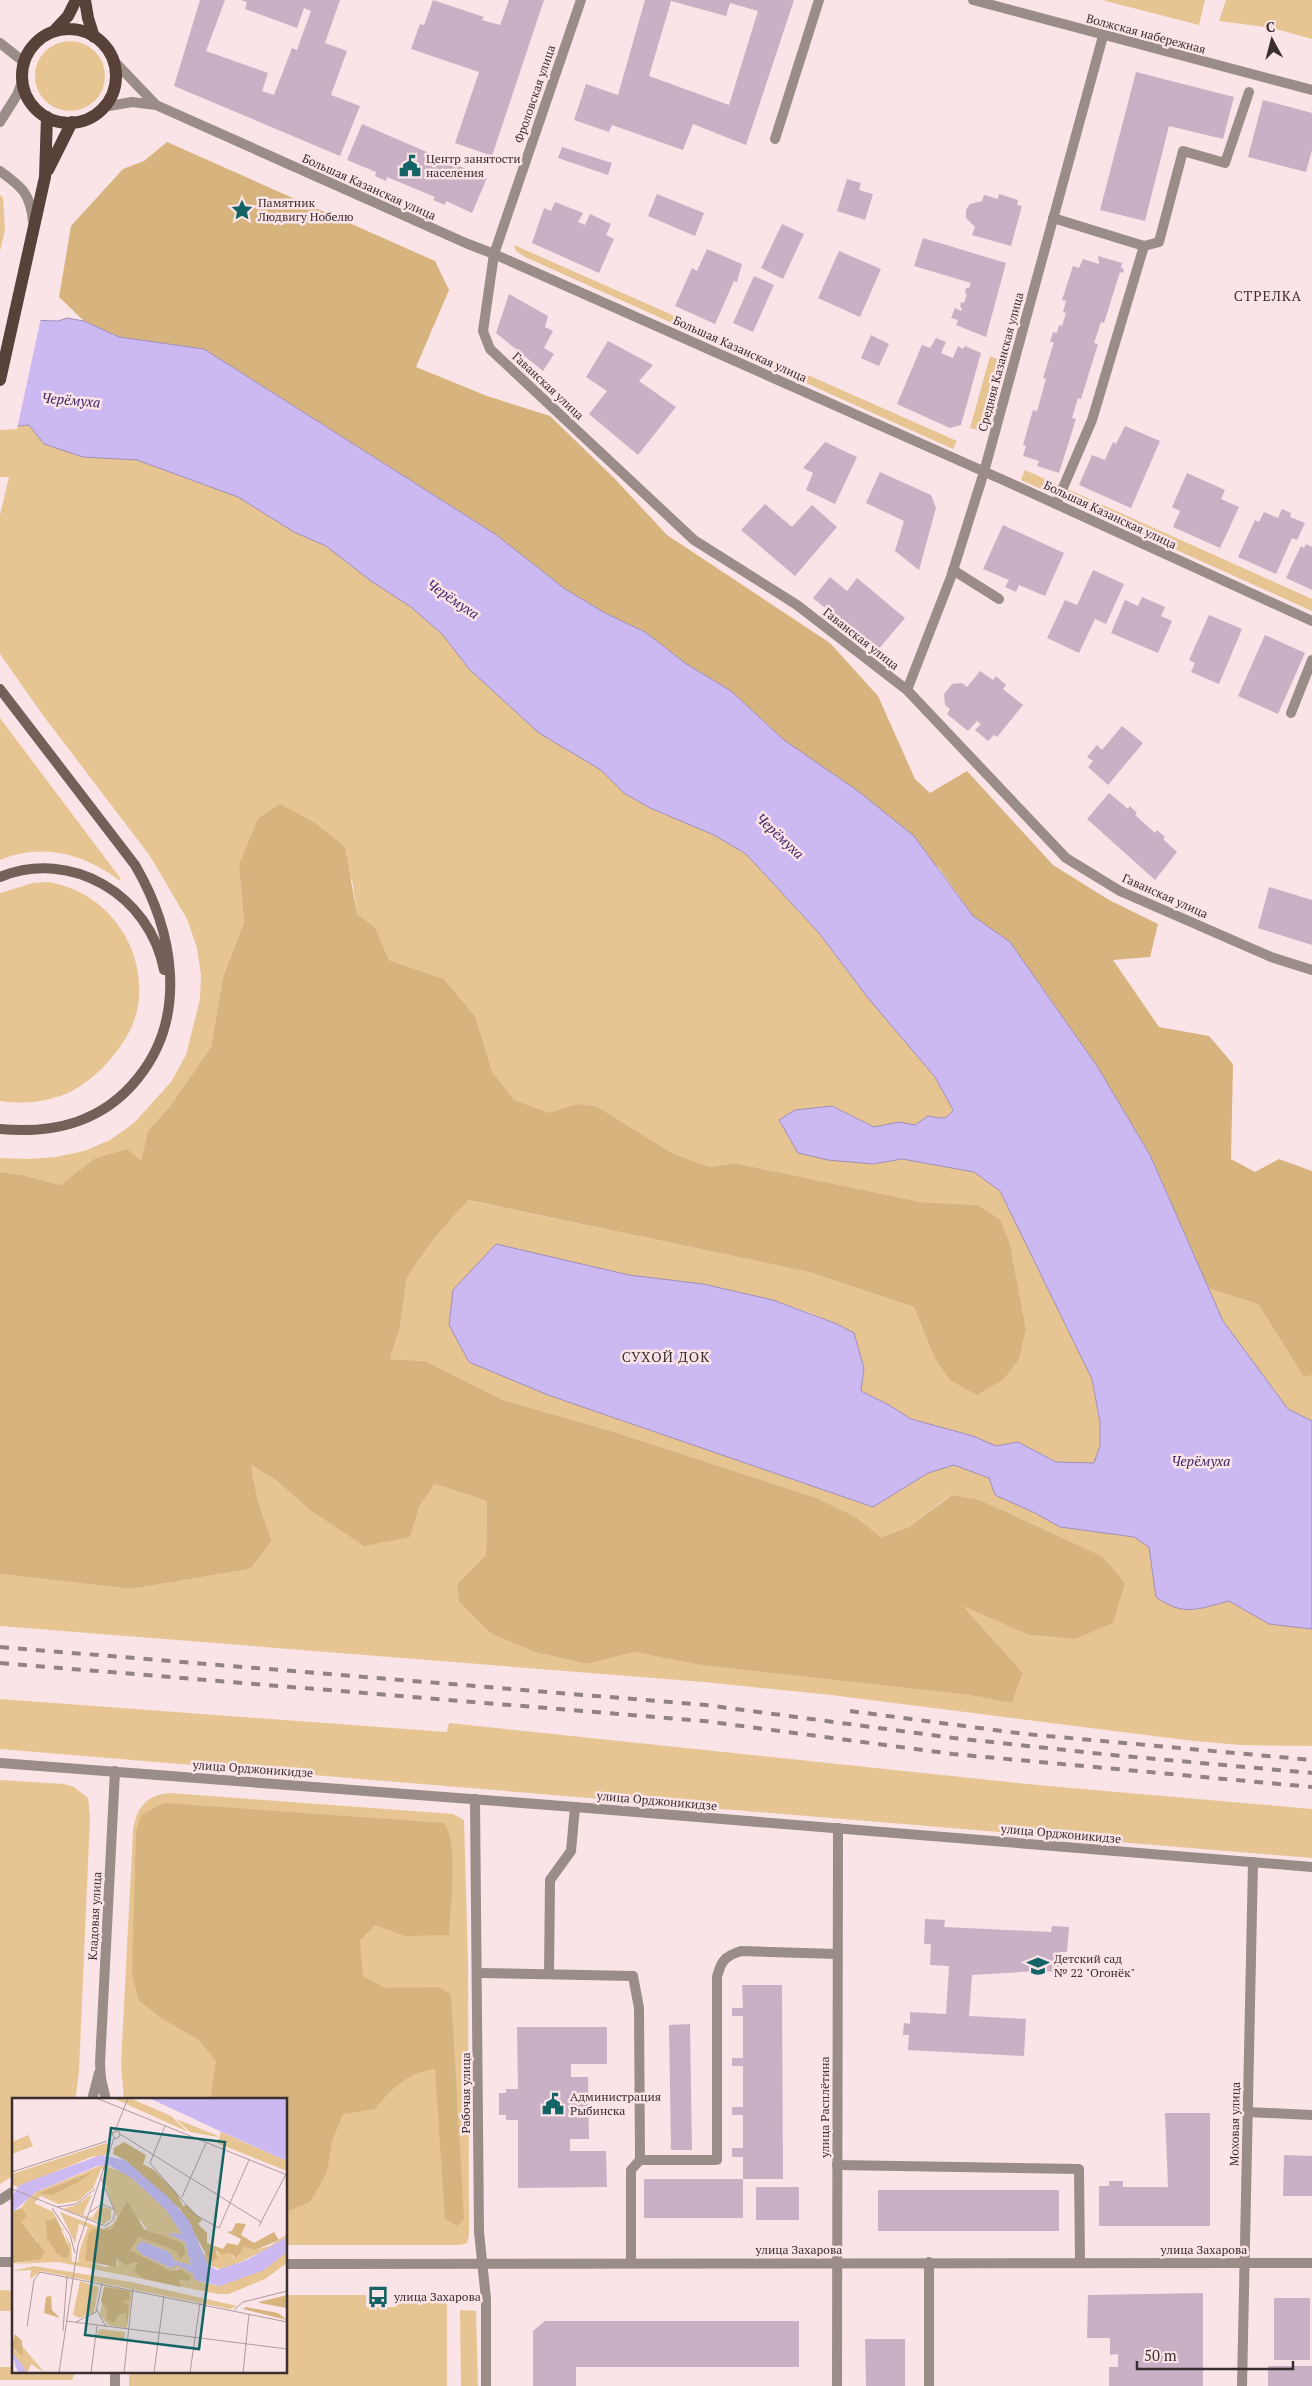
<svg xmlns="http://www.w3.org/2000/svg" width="1312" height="2386" font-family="'PT Serif',serif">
<rect width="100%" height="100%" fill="#fae4e7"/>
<path fill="#e7c592" d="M1102,0H1205L1199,25Z
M1226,0H1312V39L1272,28L1219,21Z
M35 76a35 35 0 1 1 70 0a35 35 0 1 1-70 0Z
M0,195L3,198L5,230L0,251Z
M514,245L957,441L953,449L525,257L516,251Z
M990,356L999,360L979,430L970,428Z
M29,425L83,457L137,460L238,497L294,532L326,546L371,581L411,607L443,635L469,669L601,770L624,793L650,808L714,835L746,854L819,933L935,1077L953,1110C947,1121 939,1118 928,1116L915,1125L899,1122L874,1127L832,1106L795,1110L779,1120L873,1164L902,1159L974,1172L1000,1191L1092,1379L1100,1422V1446L1094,1463L1056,1462L1018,1442L996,1447L973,1436L911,1419L889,1405L861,1391L864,1368L854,1333C785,1296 706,1284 629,1275L548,1395L873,1507L928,1473L954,1465L989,1478L1035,1513L1061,1527L1134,1537L1149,1547L1156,1597L1194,1610L1229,1601L1269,1624L1312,1629V1746L1240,1745L1185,1740L831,1695L704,1682L0,1626V1574L131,1589L250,1569L272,1541L258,1502L251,1465L277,1481L310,1510L410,1537L420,1505L435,1484L487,1501L486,1555L457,1584L459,1602L490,1633L534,1652L587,1664L634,1652L700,1665L969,1695L1012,1703L1023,1673L962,1605L1029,1635L1075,1639L1102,1556L980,1500L951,1495L909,1527L881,1537L856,1517L817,1498L611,1431L503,1400L425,1361L390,1359L400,1327L407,1277L435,1237L467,1200L809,1272L914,1307L934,1357L1004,1379L1019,1360L1026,1329L1010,1244L1000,1219L978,1205L921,1202L735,1163L710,1167L672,1153L596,1106L578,1104L549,1114L514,1100L491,1072L475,1016L444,979L389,960L375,927L357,914L352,879L239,864L244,922L223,977L211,1047L170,1106L148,1131L141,1162L94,1159L60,1185L22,1175L0,1172V1158L27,1159L56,1157L84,1151L110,1140L134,1123L171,1082L186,1055L200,999L201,975L197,948L187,919L150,856L42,714L0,654V515L9,477H0V428Z
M1025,470L1312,599V611L1021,480Z
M0,718L121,879L119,880C85,854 41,842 0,860Z
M48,882C108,891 150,951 137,1011C130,1044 92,1086 60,1096C40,1103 21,1104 0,1101V893L33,883Z
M1207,1288L1258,1304L1304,1376L1312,1375V1421L1288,1409L1240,1346L1223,1321Z
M0,1699L447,1732L449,1723L1037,1785L1312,1809V1858L0,1749Z
M0,1780L64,1784L74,1787L88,1798L90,1817L79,2071L76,2096L75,2100H14V2175L0,2184Z
M170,1793L453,1814L464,1820L468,1963L469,2235L467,2243L461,2245H286V2100H124L121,2064L133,1831C136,1808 146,1795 170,1793Z
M0,2290L14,2291V2311H0Z
M396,2294H447V2386H129V2372H286V2295H366V2307H396Z
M460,2310L476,2311L478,2386H461Z
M0,2367H14V2372L75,2373L72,2380H0Z"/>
<path fill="#d7b37d" d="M167,142L435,261L449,290L416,367L487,396L550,416L615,479L667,535L830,643L878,696L915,779L930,793L967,771L1053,865L1109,900L1158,924L1150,957L1113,960L1159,1027L1209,1036L1233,1064L1231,1159L1255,1172L1279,1159L1312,1171V1375L1304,1377L1258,1304L1207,1288L1150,1155L1097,1066L1010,942L973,916L939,868L784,740L731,691L685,663L645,632L605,613L565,589L495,534L204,349L119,337L84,321L59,297L71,226L123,169L144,161Z
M280,804L315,823L345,847L357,914L375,927L389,960L444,979L475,1016L492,1072L514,1100L549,1113L578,1104L596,1106L672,1153L710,1167L735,1163L921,1202L978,1205L1000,1219L1010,1244L1026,1329L1019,1360L1004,1379L977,1395L950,1380L934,1357L914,1307L809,1272L468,1200L435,1237L407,1277L400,1327L390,1359L425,1361L503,1400L611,1431L817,1498L856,1517L881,1537L909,1527L952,1495L980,1500L1102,1556L1125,1583L1113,1623L1075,1639L1029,1635L963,1606L1023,1673L1012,1703L969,1695L700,1665L634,1652L587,1664L534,1652L490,1633L459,1602L457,1584L486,1555L487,1501L435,1484L420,1505L410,1537L364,1546L310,1510L277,1481L251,1465L258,1502L272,1541L250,1569L131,1589L0,1574V1172L22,1175L60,1185L94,1159L127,1149L141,1161L148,1131L170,1106L211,1047L223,977L244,922L239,865L258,819Z
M164,1803L444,1823C459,1845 450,1907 449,1935L405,1936L375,1925L360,1940L363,1976L385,1988L438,1987L451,1994L464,2219L457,2226L445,2219L435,2069C408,2072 391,2089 375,2109L343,2114L332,2141L327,2172L310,2202L286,2212V2100H210L216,2061L199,2040L163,2019L139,2001L132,1975L136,1832L141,1815Z"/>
<path fill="#ccb9f2" stroke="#a08fb8" d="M67,318L84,321L119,337L204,349L495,534L565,589L605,613L645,632L685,663L731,691L784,740L858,791L914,836L973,916L1010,942L1097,1066L1150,1155L1223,1321L1288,1409L1312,1421V1629L1269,1624L1229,1601C1198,1609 1184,1617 1156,1597L1149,1547L1134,1537L1060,1527L1035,1513L995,1495L989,1478L954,1465L928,1473L873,1507L548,1395L469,1362L449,1325L453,1290L496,1244L629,1275L703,1284L773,1300L837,1324L854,1333L864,1368L861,1391L889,1405L911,1419L973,1436L996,1446L1018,1442L1056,1462L1094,1463L1100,1446V1422L1092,1379L1000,1191L974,1172L902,1159L873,1164L828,1160L798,1153L779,1120L795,1110L832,1106L874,1127L899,1122L915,1125L928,1116C939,1118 947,1121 953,1110L935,1077L868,998L819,933L746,854L714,835L650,808L624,793L601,770L539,733L469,669L443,635L411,607L371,581L326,546L294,532L238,497L137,460L83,457L44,444L29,425L0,428V319L58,321Z"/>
<path fill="#fae4e7" d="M0,317L41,318L17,429L0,430Z"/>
<path fill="#cab0c4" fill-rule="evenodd" d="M200,0H225L206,51L268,73L262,91L274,95L292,48L297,50L311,11L304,8L297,28L245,9L247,2L241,0H340L325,43L347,51L331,95L360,106L340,156L174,86Z
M433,0L484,17L482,20L500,25L509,0H544L492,156L455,143L479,72L411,49L420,24L424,25Z
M645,0H794L746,145L693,124L683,150L612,125L609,132L574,120L586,84L618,95ZM671,1L726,16L730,3L758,11L729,105L649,76Z
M1136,72L1234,97L1223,139L1169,126L1145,221L1100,210Z
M1263,100L1312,113V150L1306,172L1248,157Z
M362,124L487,178L472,213L446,201L445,205L433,200L435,197L387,177L386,181L375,176L376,172L347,160Z
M562,147L612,163L608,175L558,158Z
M847,179L861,183L859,190L873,194L865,220L837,211Z
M657,194L704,213L695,236L648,216Z
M999,194L1018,200L1017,205L1022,206L1011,246L972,235L975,227L966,218V210L970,204L982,201L984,195L998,199Z
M555,202L583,213L578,222L585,225L590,214L611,224L606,235L614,239L599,273L532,243L544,208L551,211Z
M782,224L804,234L783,279L761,268Z
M923,238L1006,263L986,337L956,325L958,320L951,318L955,308L961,311L962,308L960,307L961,302L964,303L967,294L965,293L966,288H969L971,283L914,266Z
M707,249L742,264L737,282L734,281L715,324L675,306L692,268L697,271Z
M839,251L881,269L860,317L818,298Z
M1098,256L1122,263L1121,268L1124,269L1123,273L1120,272L1104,323L1101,322L1094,343L1098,344L1081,399L1078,398L1072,418L1076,419L1059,473L1037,466L1039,461L1023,456L1026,446L1023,445L1033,410L1037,411L1046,379L1043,378L1054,342H1050L1053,332L1057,333L1059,325L1062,326L1066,313L1063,312L1066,301L1062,300L1073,266L1079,268L1083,259L1099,264Z
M754,276L774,285L753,332L733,323Z
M509,294L548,316L545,327L553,331L544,348L554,354L543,371L496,333Z
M871,335L889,344L879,366L861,358Z
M936,338L946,342L941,353L953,358L958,346L963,349L965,346L981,353L961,425L950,428L897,404L922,345L930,348Z
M608,341L653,365L639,381L676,407L638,455L589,414L607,391L586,377Z
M1125,426L1160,441L1131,508L1079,485L1092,455L1105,460L1113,442L1116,444Z
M825,442L857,457L835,504L806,490L813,473L803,468Z
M880,472L931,495L936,508L919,570L895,551L904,521L866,503Z
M1187,473L1225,490L1221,499L1239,507L1220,548L1173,527L1180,511L1172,507Z
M765,504L792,527L812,505L837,527L795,576L741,530Z
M1282,509L1291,513L1290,517L1305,523L1297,540L1292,538L1276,574L1238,557L1255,520L1259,522L1264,512L1278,518Z
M1003,525L1064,553L1045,596L1019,585L1016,592L1005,587L1009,580L983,569Z
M1306,544L1312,547V590L1286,578L1301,546L1304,548Z
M1093,570L1124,584L1106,624L1095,619L1079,653L1047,638L1065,600L1077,605Z
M830,577L847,591L857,578L905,618L877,651L813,598Z
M1142,597L1165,607L1161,616L1172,621L1158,653L1111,633L1125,600L1138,606Z
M1209,615L1242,629L1219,684L1191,672L1195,663L1189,660Z
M1265,635L1305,653L1278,714L1238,696Z
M980,671L993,680L996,676L1006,685L1003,689L1023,705L997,737L994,735L988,741L975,730L981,724L977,721L968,731L947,714L950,709L945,705L944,694L952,684L962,683L967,687Z
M1122,726L1143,743L1108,785L1088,767L1093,761L1087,757L1097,745L1102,750Z
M1109,793L1128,809L1130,806L1137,813L1135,815L1155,833L1157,830L1165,837L1163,839L1177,852L1155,880L1087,819Z
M1269,887L1312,900V945L1258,928Z
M925,1919L945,1920L944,1927L1051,1932L1052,1926L1069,1927L1067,1952H1060L1059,1972L1037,1971L972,1975L969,2016L1026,2019L1024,2056L908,2050L909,2035H903L904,2023L910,2024V2012L946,2014L949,1966L930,1965L931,1944H924Z
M742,1985H782L783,2179H743V2157H732V2148H743V2115H732V2107H743V2066H732V2058H743V2016H732V2008H743Z
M690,2024L692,2150H671L669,2025Z
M517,2027H607V2064H571V2077H588L589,2139H570V2151H606L607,2187L518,2188V2120H506V2115H499V2093H506V2089H518Z
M1165,2113H1210V2226H1099V2186H1109V2181H1123V2187H1168Z
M1284,2155L1312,2156V2196H1283Z
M644,2179H743V2218H644Z
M756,2187H799V2220H756Z
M878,2190H1059V2231H878Z
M1203,2293V2386H1109V2367H1118V2354L1110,2355V2338H1087L1088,2295Z
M1274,2298H1310V2360H1274Z
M545,2321H799V2367H576V2386H533V2331Z
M865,2339H905V2386H866Z
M1268,2366H1312V2386H1268Z"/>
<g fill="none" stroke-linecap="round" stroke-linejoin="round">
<path stroke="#9a8c87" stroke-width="10" d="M775,139L819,0
M1053,218L1144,246L1092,420L1056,504
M1144,246L1159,242L1183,151L1225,163L1249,92
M953,570L999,599
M1291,713L1312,660
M478,1973L633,1976L639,2008L640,2160L631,2170V2263
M549,1974L550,1880L571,1851L575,1807
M1247,2112L1312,2115
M640,2160H717V1977C721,1961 725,1956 741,1951L837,1954
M837,2165L1079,2169L1080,2262
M929,2262V2386"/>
<path stroke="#9a8c87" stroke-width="10" d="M973,0L1312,90
M0,43L24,62
M1312,621L1010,483L494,254L483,331L490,349L694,540L797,605L907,690L1066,858L1120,891L1271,957L1312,970
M907,690L951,577L984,472L1103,36
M475,1799L479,2232L486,2299V2386
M115,2386V2372
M837,2386L838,1828
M1242,2386L1253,1862"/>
<path stroke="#9a8c87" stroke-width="10" d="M113,60L156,105
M103,107L132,102L156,105L468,244L494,254L581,0
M0,122L17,95L22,82
M0,171C22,187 30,193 33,221
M0,1763L575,1807L1312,1867
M92,2100L99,2073
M106,2100L101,2079L100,2063L115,1771
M0,2200L14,2191
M0,2262H14
M286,2264L1312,2263"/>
<path stroke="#736058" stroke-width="10" d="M0,689L135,865C173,930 189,1015 138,1078C103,1122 55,1134 0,1129
M0,877C71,848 150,895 164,970"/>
<path stroke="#584138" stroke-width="12" d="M85,0L88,18L94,37
M22 76a47 47 0 1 1 94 0a47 47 0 1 1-94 0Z
M54,31L68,16L76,0
M48,170L72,122
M0,380L45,177L47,117"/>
<path stroke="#938284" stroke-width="4" stroke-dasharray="9 9" stroke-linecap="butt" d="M0,1647L706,1705L954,1738L1112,1755L1312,1773
M0,1663L704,1721L953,1754L1312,1787
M850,1711L1025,1734L1312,1760"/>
</g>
<defs>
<g id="civic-bare" transform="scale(1.725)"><path d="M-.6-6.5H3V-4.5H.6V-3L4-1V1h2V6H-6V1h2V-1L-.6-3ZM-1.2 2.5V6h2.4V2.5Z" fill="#146465" stroke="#fae4e7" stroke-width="2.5" paint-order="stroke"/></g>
<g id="sight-bare" transform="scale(1.725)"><path d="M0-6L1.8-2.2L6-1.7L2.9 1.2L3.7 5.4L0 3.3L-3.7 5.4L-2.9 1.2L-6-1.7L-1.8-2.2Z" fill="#146465" stroke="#fae4e7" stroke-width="2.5" paint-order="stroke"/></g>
<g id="school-bare" transform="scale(1.725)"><path d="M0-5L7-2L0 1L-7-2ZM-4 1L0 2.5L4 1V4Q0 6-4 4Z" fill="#146465" stroke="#fae4e7" stroke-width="2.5" paint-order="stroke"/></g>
<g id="bus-bare" transform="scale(1.725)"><path d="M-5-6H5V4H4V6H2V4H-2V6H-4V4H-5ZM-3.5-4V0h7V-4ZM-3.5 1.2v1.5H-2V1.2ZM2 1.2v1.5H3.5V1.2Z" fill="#146465" stroke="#fae4e7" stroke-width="2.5" paint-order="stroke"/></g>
</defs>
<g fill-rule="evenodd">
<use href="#civic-bare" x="410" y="166"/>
<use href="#sight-bare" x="242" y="210"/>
<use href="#school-bare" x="1038" y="1966"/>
<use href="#civic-bare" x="553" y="2104"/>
<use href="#bus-bare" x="378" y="2297"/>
</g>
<g text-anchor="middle" stroke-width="5" stroke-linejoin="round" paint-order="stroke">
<g font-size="12" fill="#3b2e30" stroke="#fae4e7">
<text transform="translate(1146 34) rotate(15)" y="4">Волжская набережная</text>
<text transform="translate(535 94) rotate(-71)" y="4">Фроловская улица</text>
<text transform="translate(369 187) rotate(24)" y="4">Большая Казанская улица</text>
<text transform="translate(740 349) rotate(24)" y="4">Большая Казанская улица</text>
<text transform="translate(1001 362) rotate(-75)" y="4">Средняя Казанская улица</text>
<text transform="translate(548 386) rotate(43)" y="4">Гаванская улица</text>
<text transform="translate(1110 515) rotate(25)" y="4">Большая Казанская улица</text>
<text transform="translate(861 639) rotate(38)" y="4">Гаванская улица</text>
<text transform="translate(1165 896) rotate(24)" y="4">Гаванская улица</text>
<text transform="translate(253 1769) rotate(4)" y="4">улица Орджоникидзе</text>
<text transform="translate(657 1801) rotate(5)" y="4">улица Орджоникидзе</text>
<text transform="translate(1061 1834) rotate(5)" y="4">улица Орджоникидзе</text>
<text transform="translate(95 1916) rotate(-87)" y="4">Кладовая улица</text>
<text transform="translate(466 2093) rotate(-90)" y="4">Рабочая улица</text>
<text transform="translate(825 2107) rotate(-90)" y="4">улица Расплётина</text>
<text transform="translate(1235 2124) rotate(-89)" y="4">Моховая улица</text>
<text x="799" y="2254">улица Захарова</text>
<text x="1204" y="2254">улица Захарова</text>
</g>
<g font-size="12" fill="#3b2e30" stroke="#fae4e7" text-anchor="start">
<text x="426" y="163">Центр занятости<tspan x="426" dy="14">населения</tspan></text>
<text x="258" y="207">Памятник<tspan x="258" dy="14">Людвигу Нобелю</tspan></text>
<text x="1054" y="1963">Детский сад<tspan x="1054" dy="14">№ 22 "Огонёк"</tspan></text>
<text x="570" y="2101">Администрация<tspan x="570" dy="14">Рыбинска</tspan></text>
<text x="394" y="2301">улица Захарова</text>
</g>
<g font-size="14" letter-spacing="1" fill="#3b2e30" stroke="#fae4e7">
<text x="1268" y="301">СТРЕЛКА</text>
<text x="666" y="1362">СУХОЙ ДОК</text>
</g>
<g font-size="14" font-style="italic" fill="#402466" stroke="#fae4e7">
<text transform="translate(71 400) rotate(5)" y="5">Черёмуха</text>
<text transform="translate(453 599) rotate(34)" y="5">Черёмуха</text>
<text transform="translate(780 836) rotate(43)" y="5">Черёмуха</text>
<text x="1201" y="1466">Черёмуха</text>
</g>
</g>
<g transform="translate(12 2098)">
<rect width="275" height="275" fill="#fae4e7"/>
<path d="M101,0L120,1L159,18L176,34ZM164,21L206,38L205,39L178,34ZM209,34L275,63V73L205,45ZM16,37L21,48L0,56V44ZM94,45L97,47L94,57L79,59L6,89L0,87V76ZM90,67L114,75L154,112L170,136L156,135L173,144L179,167L163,163L157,154L140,147L131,157L158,170L166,167L181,176L185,183L206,188L249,173L275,154V165L253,181L217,196H206L46,164L0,166L28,162L26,144L9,123V110L15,102L24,94ZM89,71H94L91,80L105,119L100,127L91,131L48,114L63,145L67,126L76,129L68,152L66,163L69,164H60L59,147L41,114L22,105L29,98L46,106L66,103L81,90ZM82,72L59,88L38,96L28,95ZM110,112L129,123L135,132L171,145L174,156L171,160L164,153L127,139L118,152L159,173L166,170L178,177L165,180L168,189L128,179L125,166L121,163L114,168L105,160L106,167L93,169L73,163L76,139L80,133L99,132ZM51,130L58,152L44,154L40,148ZM80,96L71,117L80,120L88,108L99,111V121L92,126L51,111L64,107ZM275,136V139L260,149L211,172L196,167L190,155L206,159L205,152L217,153L222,160L232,149L243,152L258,148ZM22,168L119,184L225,208L218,211L29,173L18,181L19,172L0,173ZM68,183L87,189L82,215L68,220L61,217ZM93,188L120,193L115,230L96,227L88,217ZM87,231L113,234L112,243L84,240ZM9,247L33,275L19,266L15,275L0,254V249L4,254Z" fill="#e7c592" fill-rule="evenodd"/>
<path d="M112,44L134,57L131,66L142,72L164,94L171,108L175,107L190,122L186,126L195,135V145L211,151L215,145L226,147L229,141L215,134L220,133L224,125L234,126L229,137L242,145L262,134L267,142L243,152L232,149L224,160L217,154L211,157L204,152L206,161L198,163L169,112L113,62L101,56L102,50ZM83,72L65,85L40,97L27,95ZM115,103L132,131L171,145L174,156L169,161L164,153L127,139L118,152L159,173L168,171L178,177V183L166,181L169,189L132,181L122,174L125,165L121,164L114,168L105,160L104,169L73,163L76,136L81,131L99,132ZM9,110L15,118L9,123L33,154L28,162L0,165V120L2,113ZM44,120L58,152L55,161L45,156L35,140L34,123ZM92,189L118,193L117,203L109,202L117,208L115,228L114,214L106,217L102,225L94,221L95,211L89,203ZM275,197V210L248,205L247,204ZM39,198L40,212L48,220L32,215L34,199ZM234,209L266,215L275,222L231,211ZM3,236L10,243L11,259L0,249Z" fill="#d7b37d"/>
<path d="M137,0H275V63L212,35ZM89,57L113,62L155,98L177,122L196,167L205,172L235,162L275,139V154L252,172L208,188L183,182L181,176L166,167L159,170L131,157L124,150L129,143L157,154L163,163L179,167L173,144L155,135L170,136L154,112L121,81L97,67L85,68L24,94L2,113L0,120V99L7,87ZM0,254L8,264L15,275H7L4,270Z" fill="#ccb9f2"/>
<path fill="none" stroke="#ae9b9e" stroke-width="1" d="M84,0L275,77M153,28L138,65L182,116L207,130L237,62M103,33L116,0M106,33L100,35L103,41L108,38L106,30M108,36L249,124M0,74L95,43M0,91L93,128L101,122L103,114L89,80M170,99L194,45M45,109L64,106L83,91M40,110L58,137L63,155M78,114L90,106L101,111M247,128L274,76M85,212L94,229M222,212L231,204L275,193M54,223L275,251M64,224L84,214L90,185M15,229L22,182L28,174L275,224M51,233L55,178M47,275L66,147L102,40M79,275L85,228M112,275L121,191M142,275L152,198M178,275L188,205M231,275L237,216"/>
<path fill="#146465" fill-opacity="0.15" stroke="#146465" stroke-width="2.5" d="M99,30L213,44L187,251L73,237Z"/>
<rect width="275" height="275" fill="none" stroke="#3b2e30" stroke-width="2.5"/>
</g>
<g transform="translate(1272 40) rotate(353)" stroke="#fae4e7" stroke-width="4" paint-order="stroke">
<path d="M0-4L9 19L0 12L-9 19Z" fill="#3b2e30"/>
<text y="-8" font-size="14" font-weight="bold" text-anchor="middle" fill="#3b2e30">С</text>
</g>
<path d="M1137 2361v8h156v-8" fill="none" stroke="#3b2e30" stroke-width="2.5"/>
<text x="1144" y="2361" font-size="15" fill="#3b2e30" stroke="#fae4e7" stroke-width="4" paint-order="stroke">50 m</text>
</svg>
